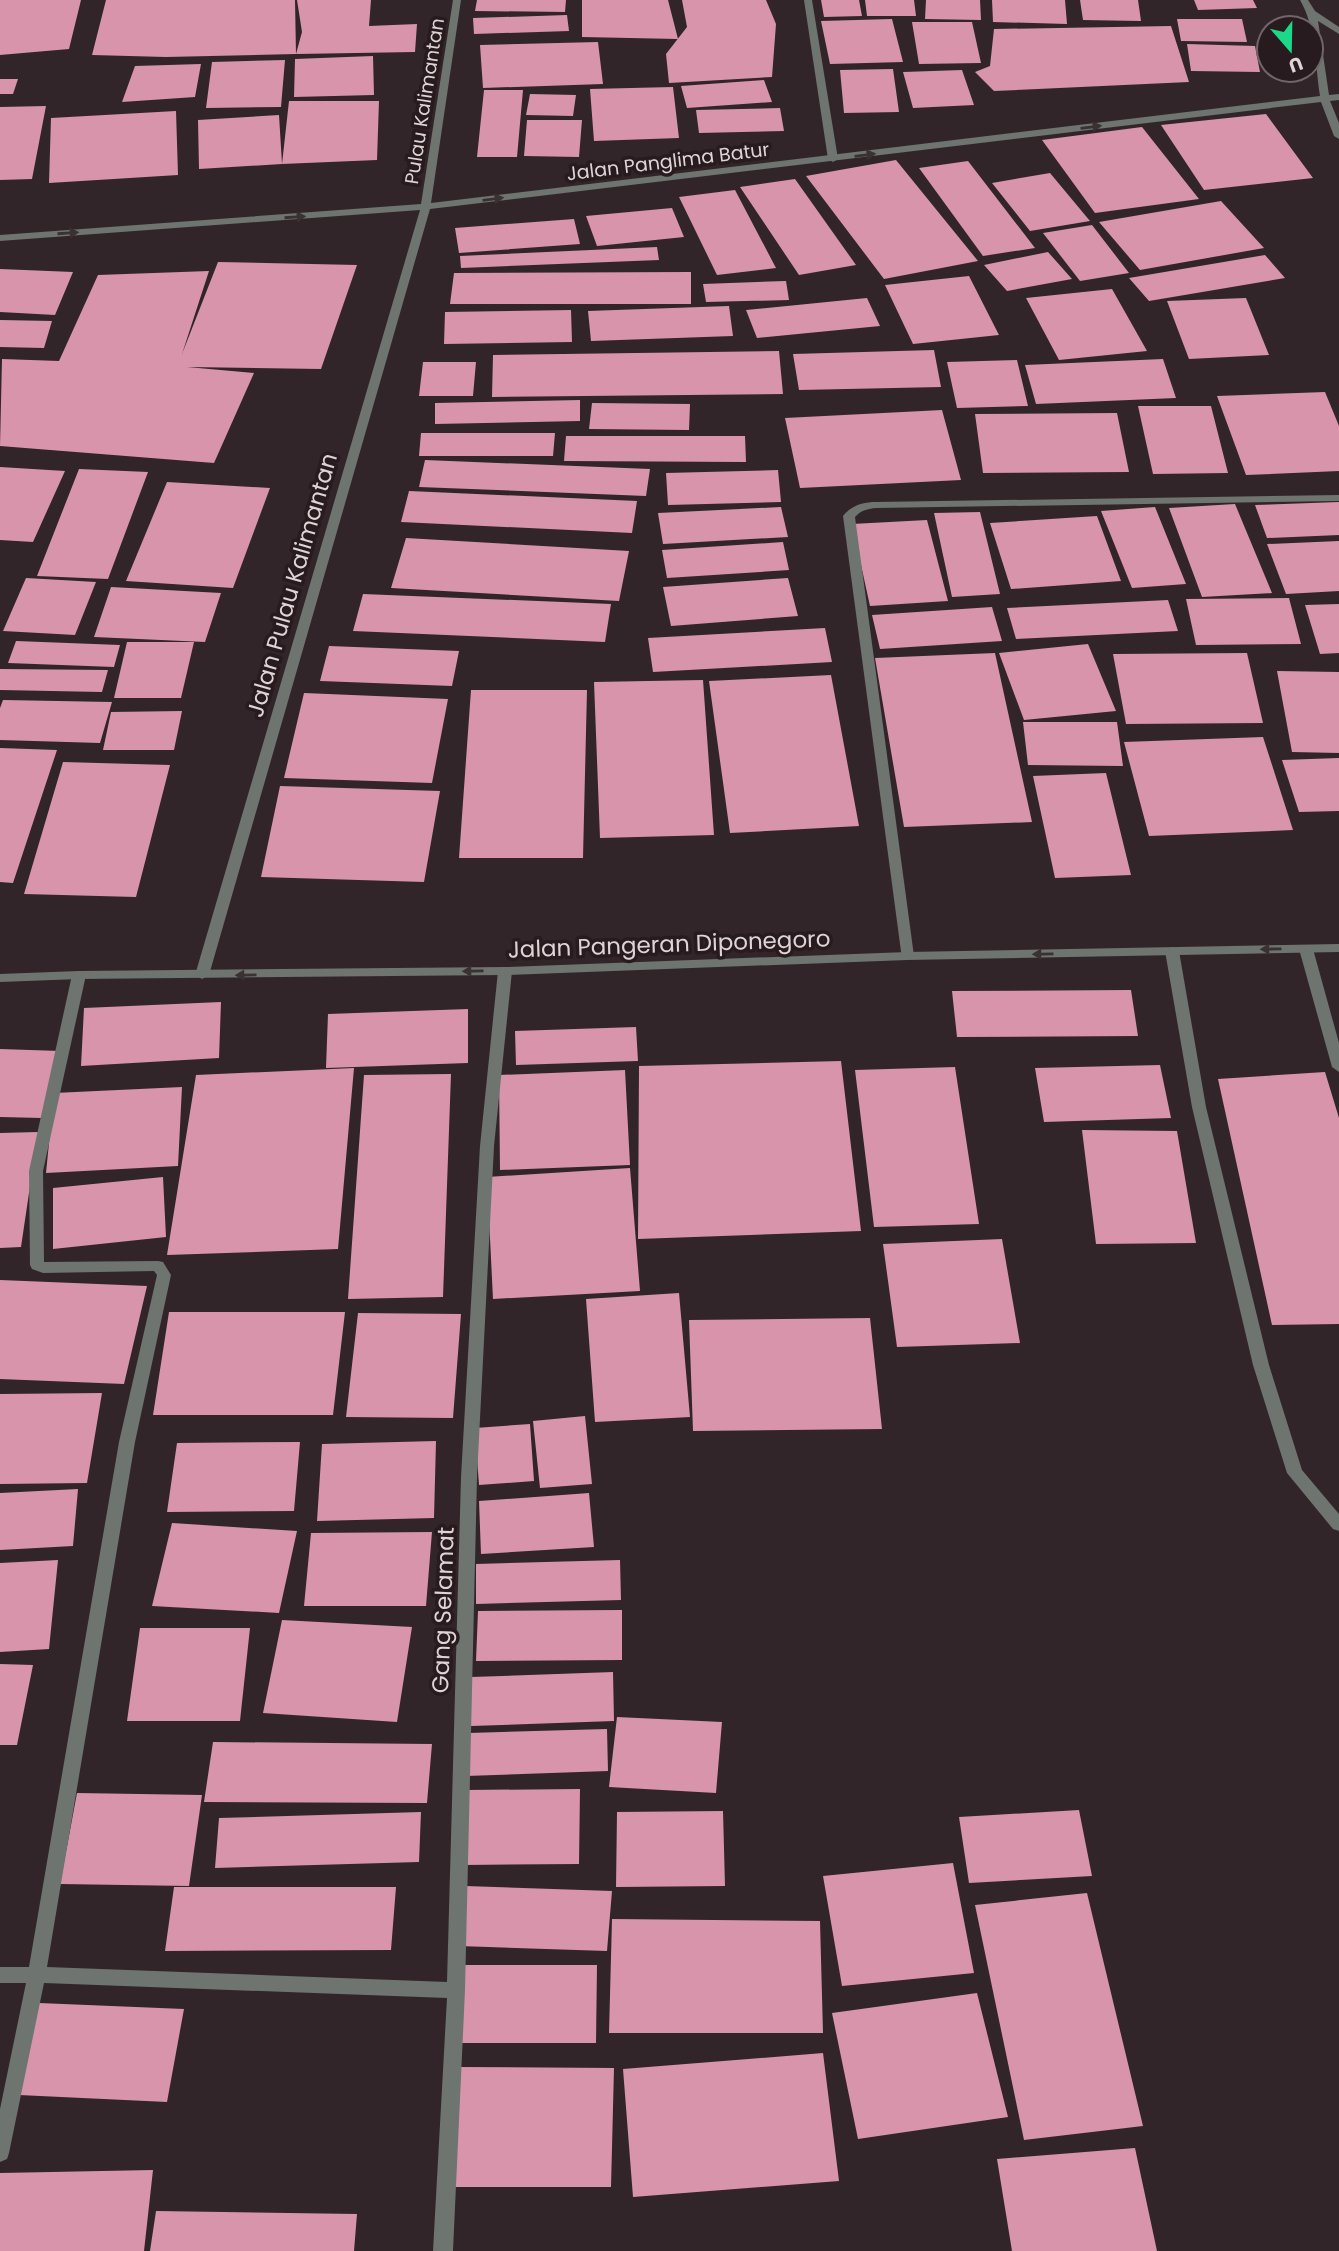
<svg xmlns="http://www.w3.org/2000/svg" width="1339" height="2251" font-family="Poppins,sans-serif">
<rect width="100%" height="100%" fill="#322529"/>
<path fill="#d894aa" d="M0,0H81L69,49L0,55Z
M106,0H295L296,54L166,57L92,55Z
M297,0H371L369,26L417,24L415,52L296,54L302,32Z
M477,0H566L565,12L475,11Z
M582,0H668L678,39L582,37Z
M682,0H766L776,24L772,77L669,83L666,54L687,27Z
M821,0H859L862,16L824,17Z
M865,0H914L916,16H867Z
M926,0H980L981,20L925,19Z
M992,0H1065L1067,24L993,22Z
M1080,0H1138L1141,21L1083,20Z
M1194,0H1253L1257,8L1198,10Z
M567,15L569,31L474,34L473,18Z
M892,19L903,62L830,64L821,21Z
M1177,19H1242L1247,42L1181,41Z
M912,22H972L981,63L919,64Z
M1171,26L1189,82L994,91L975,72L990,66L994,29Z
M598,42L603,84L483,88L480,45Z
M1187,44L1255,46L1260,72L1191,71Z
M373,56L374,95L294,97L295,59Z
M285,60L281,107L206,108L212,62Z
M201,64L195,97L122,102L135,66Z
M893,69L899,112L844,113L840,70Z
M962,70L974,105L913,108L903,72Z
M0,79H18L13,94H0Z
M764,80L772,102L687,108L681,86Z
M673,87L679,138L594,141L590,89Z
M484,90H523L517,157H477Z
M530,94L576,95L573,116L526,115Z
M289,101H379L377,160L282,164Z
M46,106L32,179L0,180V107Z
M780,108L784,131L699,133L696,110Z
M176,111L178,175L49,183L51,118Z
M1266,114L1313,178L1204,190L1161,125Z
M279,115L282,164L199,169L198,120Z
M527,120H582L579,157L524,156Z
M1142,127L1199,199L1095,213L1042,140Z
M896,160L978,261L884,279L806,176Z
M968,161L1035,248L983,256L919,168Z
M1050,173L1090,221L1030,231L992,183Z
M795,179L856,265L799,275L740,187Z
M735,190L776,268L717,275L679,197Z
M1221,201L1264,248L1140,270L1099,222Z
M672,208L684,237L597,246L586,216Z
M574,219L580,244L459,253L455,228Z
M1092,225L1129,273L1080,281L1043,233Z
M657,247L659,260L461,268L460,256Z
M1048,252L1072,279L1007,291L984,265Z
M1265,255L1285,278L1149,301L1129,278Z
M218,262L357,265L321,369L187,367L254,373L214,463L0,446L2,359L59,361L98,275L209,271L182,354Z
M0,269L73,272L55,315L0,312Z
M691,272V304H450L454,273Z
M969,276L999,335L913,344L885,285Z
M786,281L789,300L706,302L703,284Z
M1112,289L1147,351L1059,360L1026,298Z
M867,298L880,326L757,338L746,310Z
M1246,298L1269,355L1189,359L1167,301Z
M729,306L733,336L591,341L588,311Z
M571,310L572,342L444,344L445,312Z
M0,320L52,321L44,348L0,347Z
M934,350L941,387L799,390L793,354Z
M779,351L783,394L492,397L493,355Z
M1163,359L1176,398L1036,404L1025,365Z
M1017,360L1028,406L957,408L947,362Z
M423,362H476L473,396H419Z
M1325,392L1339,426V471L1246,475L1217,396Z
M580,400V421L435,424V403Z
M592,403L690,404L689,430L589,429Z
M1138,406H1211L1228,473L1153,474Z
M942,410L961,480L800,488L785,418Z
M1117,413L1129,472L983,473L975,414Z
M421,433H555L553,456H419Z
M566,436H745L746,462L564,461Z
M425,460L650,469L646,496L419,487Z
M0,467L65,471L33,542L0,540Z
M79,469L148,472L108,579L37,576Z
M778,470L781,502L668,505L666,473Z
M167,482L270,488L233,588L126,581Z
M409,491L637,501L632,533L401,522Z
M1339,502V535L1267,538L1255,505Z
M1235,504L1272,593L1202,597L1169,508Z
M781,507L788,537L663,544L658,513Z
M1155,507L1186,584L1132,588L1101,511Z
M980,512L1000,594L952,597L934,513Z
M1097,516L1121,581L1011,589L990,523Z
M927,520L948,601L870,606L852,524Z
M406,538L629,551L619,601L391,588Z
M1339,541V591L1286,594L1267,544Z
M783,542L789,570L667,578L662,550Z
M26,578L96,582L75,635L3,631Z
M788,578L798,616L671,626L663,587Z
M111,587L221,593L205,642L94,637Z
M363,594L611,604L605,642L353,631Z
M1289,598L1301,644L1196,645L1186,599Z
M1168,600L1178,631L1016,639L1007,608Z
M1339,604V653L1320,654L1305,605Z
M992,607L1002,641L880,649L872,615Z
M825,628L832,662L653,672L648,638Z
M16,641L120,645L114,667L8,663Z
M127,642H194L181,698H114Z
M1088,644L1116,711L1024,720L999,653Z
M329,646L459,651L452,686L320,681Z
M995,653L1032,822L904,827L875,658Z
M1247,653L1263,723L1126,724L1113,654Z
M0,669L108,670L102,692L0,690Z
M1277,671L1339,672V753L1292,752Z
M831,675L859,826L730,833L709,681Z
M703,680L714,835L600,838L594,682Z
M471,690H587L583,858H459Z
M304,693L448,699L432,783L284,778Z
M3,700L112,702L100,743L0,740V708Z
M182,711L174,750H103L111,712Z
M1023,722H1117L1123,766L1028,765Z
M1263,737L1293,830L1149,836L1124,742Z
M0,748L57,750L13,883L0,882Z
M1339,758V811L1299,812L1282,760Z
M63,762L170,765L136,897L24,894Z
M1106,773L1131,875L1055,878L1033,776Z
M280,786L440,791L424,882L261,877Z
M1131,990L1138,1036L957,1037L952,991Z
M221,1002L219,1058L81,1066L84,1008Z
M468,1009V1063L326,1068L328,1014Z
M636,1027L638,1061L516,1065L515,1031Z
M0,1049L60,1051L42,1118L0,1117Z
M841,1061L861,1231L638,1239L639,1066Z
M1160,1065L1171,1118L1044,1122L1035,1068Z
M955,1067L979,1224L874,1227L855,1070Z
M354,1068L338,1249L167,1255L196,1075Z
M625,1070L630,1165L500,1170L499,1075Z
M1325,1072L1339,1118V1324L1272,1325L1218,1079Z
M451,1074L443,1297L348,1299L364,1075Z
M182,1087L178,1166L46,1173L54,1093Z
M1082,1130L1177,1131L1196,1243L1096,1244Z
M38,1132L21,1247L0,1248V1133Z
M630,1168L640,1291L493,1299L487,1177Z
M163,1177L166,1237L53,1249V1188Z
M1002,1239L1020,1343L897,1347L883,1244Z
M0,1280L147,1286L124,1384L0,1379Z
M679,1293L690,1417L595,1422L586,1299Z
M169,1312H345L333,1415H153Z
M358,1313L461,1314L453,1418L346,1417Z
M870,1318L882,1429L693,1431L689,1320Z
M102,1393L87,1483L0,1484V1394Z
M585,1416L592,1484L540,1488L533,1421Z
M530,1424L534,1481L479,1485L475,1428Z
M436,1441L434,1518L317,1521L322,1444Z
M300,1442L294,1511L167,1512L177,1443Z
M78,1489L73,1546L0,1550V1493Z
M589,1493L594,1547L481,1554L479,1501Z
M172,1523L297,1531L279,1613L152,1606Z
M432,1532L426,1606H304L311,1533Z
M58,1560L49,1649L0,1652V1563Z
M620,1560L621,1600L476,1604V1564Z
M622,1610V1660L476,1661L478,1611Z
M282,1620L412,1627L397,1722L263,1713Z
M140,1628H250L240,1721H127Z
M0,1664L33,1665L17,1745H0Z
M613,1672L614,1721L471,1726V1677Z
M617,1717L722,1722L716,1793L609,1787Z
M607,1729L608,1771L466,1776L468,1733Z
M213,1742L432,1744L427,1803L204,1802Z
M580,1789L579,1864L463,1865L467,1790Z
M77,1793L202,1795L189,1886L60,1884Z
M1079,1810L1092,1876L969,1883L959,1817Z
M723,1811L725,1886L616,1887L617,1812Z
M421,1812L419,1862L215,1868L219,1818Z
M953,1863L974,1973L842,1986L823,1876Z
M465,1886L612,1891L607,1951L459,1946Z
M174,1887H396L391,1950L165,1951Z
M1087,1893L1143,2126L1024,2140L975,1905Z
M612,1919L820,1921L823,2033H609Z
M462,1965H597L596,2043H458Z
M977,1993L1008,2117L858,2139L832,2013Z
M39,2003L184,2009L167,2102L19,2095Z
M823,2053L839,2181L633,2197L623,2069Z
M456,2067L614,2068L611,2187H449Z
M1135,2148L1157,2251H1012L997,2159Z
M153,2170L144,2251H0V2173Z
M156,2211L357,2214L354,2251H150Z"/>
<g fill="none" stroke-linecap="round" stroke-linejoin="round">
<path fill="#6e7470" fill-rule="evenodd" d="M1306,945L1313,949L1339,1043V1072L1332,1067L1299,949Z
M1172,947L1179,951L1206,1107L1269,1365L1302,1470L1339,1514V1531L1333,1529L1287,1473L1253,1365L1192,1107L1165,951Z"/>
<path fill="#6e7470" fill-rule="evenodd" d="M804,0H812L838,159L833,162L828,159Z"/>
<path fill="#6e7470" fill-rule="evenodd" d="M453,0H461L431,203L1320,96C1315,64 1316,27 1300,0H1308L1315,11L1339,27V34L1318,21L1329,95L1339,94V100L1330,101L1339,123V139L1334,136L1321,102L430,209L209,975L202,979L195,975L420,210L0,241V235L421,204Z
M1339,495V501L876,508C868,509 861,510 855,517L914,956L907,960L902,959L843,516C852,505 863,502 876,502Z
M505,967L512,971L494,1146L477,1477L465,1990L453,2251H433L447,1998L44,1983L9,2153L7,2159L0,2162V2109L26,1983H0V1967H29L119,1442L157,1275L154,1271L43,1273L32,1269L30,1265L29,1171L72,975L79,971L86,975L43,1171L44,1262L158,1261L163,1262L171,1275L135,1442L47,1967L447,1982L461,1477L480,1146L498,971Z"/>
<path fill="#6e7470" fill-rule="evenodd" d="M1339,944V952L907,960L505,975L79,979L0,982V974L79,971L505,967L907,952Z"/>
</g>
<defs><path id="oneway-solid" d="M-6-.8H1V-3.2L6.5 0L1 3.2V.8H-6Z" transform="scale(1.75)"/></defs>
<g fill="#3a3133">
<use href="#oneway-solid" transform="translate(1091 127) rotate(-7)"/>
<use href="#oneway-solid" transform="translate(865 155) rotate(-7)"/>
<use href="#oneway-solid" transform="translate(493 199) rotate(-7)"/>
<use href="#oneway-solid" transform="translate(295 217) rotate(-4)"/>
<use href="#oneway-solid" transform="translate(68 233) rotate(-4)"/>
<use href="#oneway-solid" transform="translate(1271 949) rotate(179)"/>
<use href="#oneway-solid" transform="translate(1043 954) rotate(179)"/>
<use href="#oneway-solid" transform="translate(473 971) rotate(179)"/>
<use href="#oneway-solid" transform="translate(246 975) rotate(179)"/>
</g>
<g text-anchor="middle" stroke-width="7" stroke-linejoin="round" paint-order="stroke">
<g font-size="19" fill="#ddd4d6" stroke="#281b1f">
<text transform="translate(424 101) rotate(-81)" y="7">Pulau Kalimantan</text>
<text transform="translate(668 161) rotate(-7)" y="7">Jalan Panglima Batur</text>
</g>
<g font-size="23" fill="#ddd4d6" stroke="#281b1f">
<text transform="translate(292 585) rotate(-74)" y="8">Jalan Pulau Kalimantan</text>
<text transform="translate(669 944) rotate(-2)" y="8">Jalan Pangeran Diponegoro</text>
<text transform="translate(443 1610) rotate(-88)" y="8">Gang Selamat</text>
</g>
</g>
<g transform="translate(1290 49) rotate(160)"><circle r="33" fill="#281b1f" stroke="#706568" stroke-width="2"/>
<path d="M0-5L12 26L0 18L-12 26Z" fill="#1bd988"/>
<text y="-10" font-size="19" font-weight="bold" text-anchor="middle" fill="#ddd4d6">U</text>
</g>
</svg>
